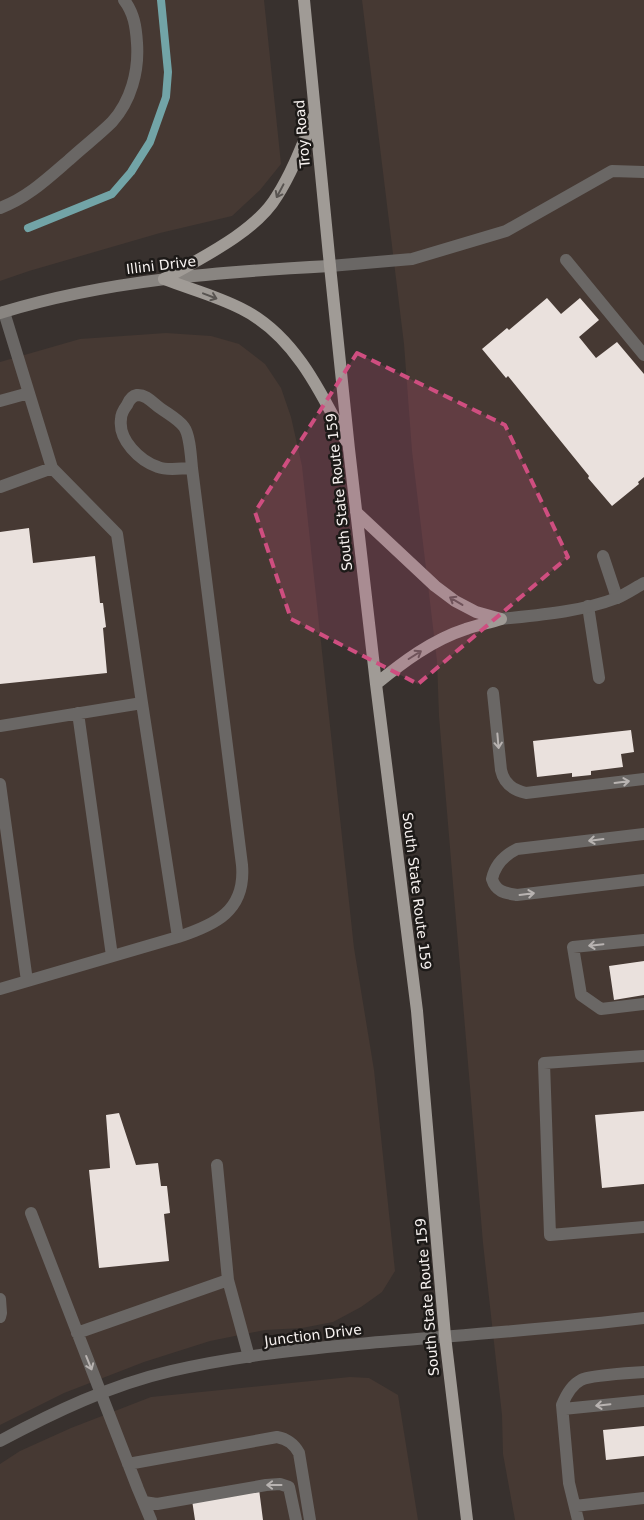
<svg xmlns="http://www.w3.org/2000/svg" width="644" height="1520" font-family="'DejaVu Sans',sans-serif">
<rect width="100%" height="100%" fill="#38312e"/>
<path fill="#463933" d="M0,0H264L281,164L260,190L232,216L160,233L29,271L0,281Z
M362,0H644V1520H515L503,1454L502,1415L483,1243L439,716L437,661L412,451L404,344Z
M166,333L211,336L239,344L265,364L281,388L291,417L302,466L354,948L374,1070L395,1271L382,1292L361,1307L333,1322L302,1328L265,1330L210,1341L144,1362L64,1393L0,1425V362L80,339Z
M350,1377L369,1378L398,1395L418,1520H0V1464L20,1451L71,1428L151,1397Z"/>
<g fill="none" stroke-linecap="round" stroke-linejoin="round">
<path stroke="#72a4a7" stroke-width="8" d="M28,228L112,194L131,172L150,142L166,97L168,72L161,0"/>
</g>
<path fill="#eae1dd" d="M547,298L561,314L580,298L599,320L579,337L596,358L617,342L644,374V477L638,482L639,484L612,506L588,478L589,476L508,376L506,378L482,349L507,328L509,330Z
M29,528L33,563L95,556L100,603H103L106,627L103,628L107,673L0,684V532Z
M631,730L634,752L621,754L623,767L591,771V775L572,777V773L537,777L533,741Z
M644,961V995L614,1000L609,966Z
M644,1111V1184L602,1188L595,1115Z
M119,1113L136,1165L158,1163L161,1186H167L170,1213L164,1214L169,1261L99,1268L89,1170L110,1168L106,1115Z
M644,1426V1456L606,1460L603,1430Z
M259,1489L263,1520H195L192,1500Z"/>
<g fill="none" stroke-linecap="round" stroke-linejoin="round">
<path stroke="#6a6765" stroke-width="12" d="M0,208C27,198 47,179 69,160C83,147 99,135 112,122C131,101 139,71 137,43C136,27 134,13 124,0
M566,260L644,355
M330,266L412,259L506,231L612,171L644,172
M0,401L29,393
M0,487L52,468L4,312
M603,556L617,598
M588,606L599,678
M493,693L501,770C504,784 513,790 526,793L644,779
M142,703L178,937
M78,713L112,956
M0,726L142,703L117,534L52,468
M0,784L27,981
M644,834L517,849C505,855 495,865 492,879C496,892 505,893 517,895L644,880
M644,940L573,947L581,995L601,1009L644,1004
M0,989L178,937C215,925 246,911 242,865L192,468C191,458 190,435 184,427C178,419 168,414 160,408C154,404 146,394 137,395C132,396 129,400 127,405C124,409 121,414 121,419C118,440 140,461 158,467C168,471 181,468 192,468
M644,1056L544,1063L550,1235L644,1227
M217,1165L228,1280L249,1357
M31,1213L138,1489L151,1520
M0,1299L1,1313L0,1317
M77,1333L228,1280
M563,1409L644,1401
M128,1464L277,1437C288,1439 294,1444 299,1453L310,1520
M144,1502L157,1504L266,1485L280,1484L289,1487L296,1520
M575,1506L644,1498
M578,1520L569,1483L562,1405C566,1395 571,1385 581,1380C590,1375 631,1373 644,1372"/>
<path stroke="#6a6765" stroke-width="12" d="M501,619C539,615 580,612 617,598C626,594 635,588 644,583
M0,1441C54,1412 111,1385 171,1371C236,1356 303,1349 369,1343C461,1335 553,1329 644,1318"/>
<path stroke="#898581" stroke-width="12" d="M0,313C107,280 218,272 330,266"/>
<path stroke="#a09b96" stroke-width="12" d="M304,0L330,266L349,449L376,684L417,1011L445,1336L467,1520
M164,279C190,289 217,296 242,309C294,335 321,392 346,441
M164,279C199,259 256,232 277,196C293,171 303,143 314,116
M356,512L435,586L455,601L476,612L501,619
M376,684C403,662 432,640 466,629C477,625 489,623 501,619"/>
</g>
<defs><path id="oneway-shaft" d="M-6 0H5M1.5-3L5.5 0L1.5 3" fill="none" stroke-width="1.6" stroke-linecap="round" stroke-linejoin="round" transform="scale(1.25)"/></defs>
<g stroke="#585451">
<use href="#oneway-shaft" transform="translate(280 191) rotate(118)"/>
<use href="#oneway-shaft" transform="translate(210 296) rotate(21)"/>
<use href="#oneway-shaft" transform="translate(456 601) rotate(-149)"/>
<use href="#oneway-shaft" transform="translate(415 655) rotate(-32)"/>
</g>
<g stroke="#b8b3b1">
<use href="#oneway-shaft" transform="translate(498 741) rotate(85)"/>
<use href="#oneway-shaft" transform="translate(622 782) rotate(-7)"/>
<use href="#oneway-shaft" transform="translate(596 840) rotate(173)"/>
<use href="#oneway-shaft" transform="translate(527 894) rotate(-7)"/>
<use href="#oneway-shaft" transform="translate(596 945) rotate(174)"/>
<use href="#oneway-shaft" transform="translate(89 1363) rotate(68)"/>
<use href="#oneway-shaft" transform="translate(603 1405) rotate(174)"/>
<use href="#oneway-shaft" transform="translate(274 1485) rotate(180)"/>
</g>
<path fill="#cf4e80" fill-opacity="0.2" stroke="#cf4e80" stroke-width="4" stroke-dasharray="10 6" stroke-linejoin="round" d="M357,353L505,425L568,557L418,684L291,619L255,512Z"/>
<g text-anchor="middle" stroke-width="5" stroke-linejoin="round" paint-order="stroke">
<g font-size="14" fill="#f7f2f0" stroke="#1d1a18">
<text transform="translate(302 134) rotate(-95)" y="5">Troy Road</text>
<text transform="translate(161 265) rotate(-7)" y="5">Illini Drive</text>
<text transform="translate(339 492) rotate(-96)" y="5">South State Route 159</text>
<text transform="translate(417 891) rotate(83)" y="5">South State Route 159</text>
<text transform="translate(427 1297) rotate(-95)" y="5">South State Route 159</text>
<text transform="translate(313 1335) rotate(-7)" y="5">Junction Drive</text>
</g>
</g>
</svg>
